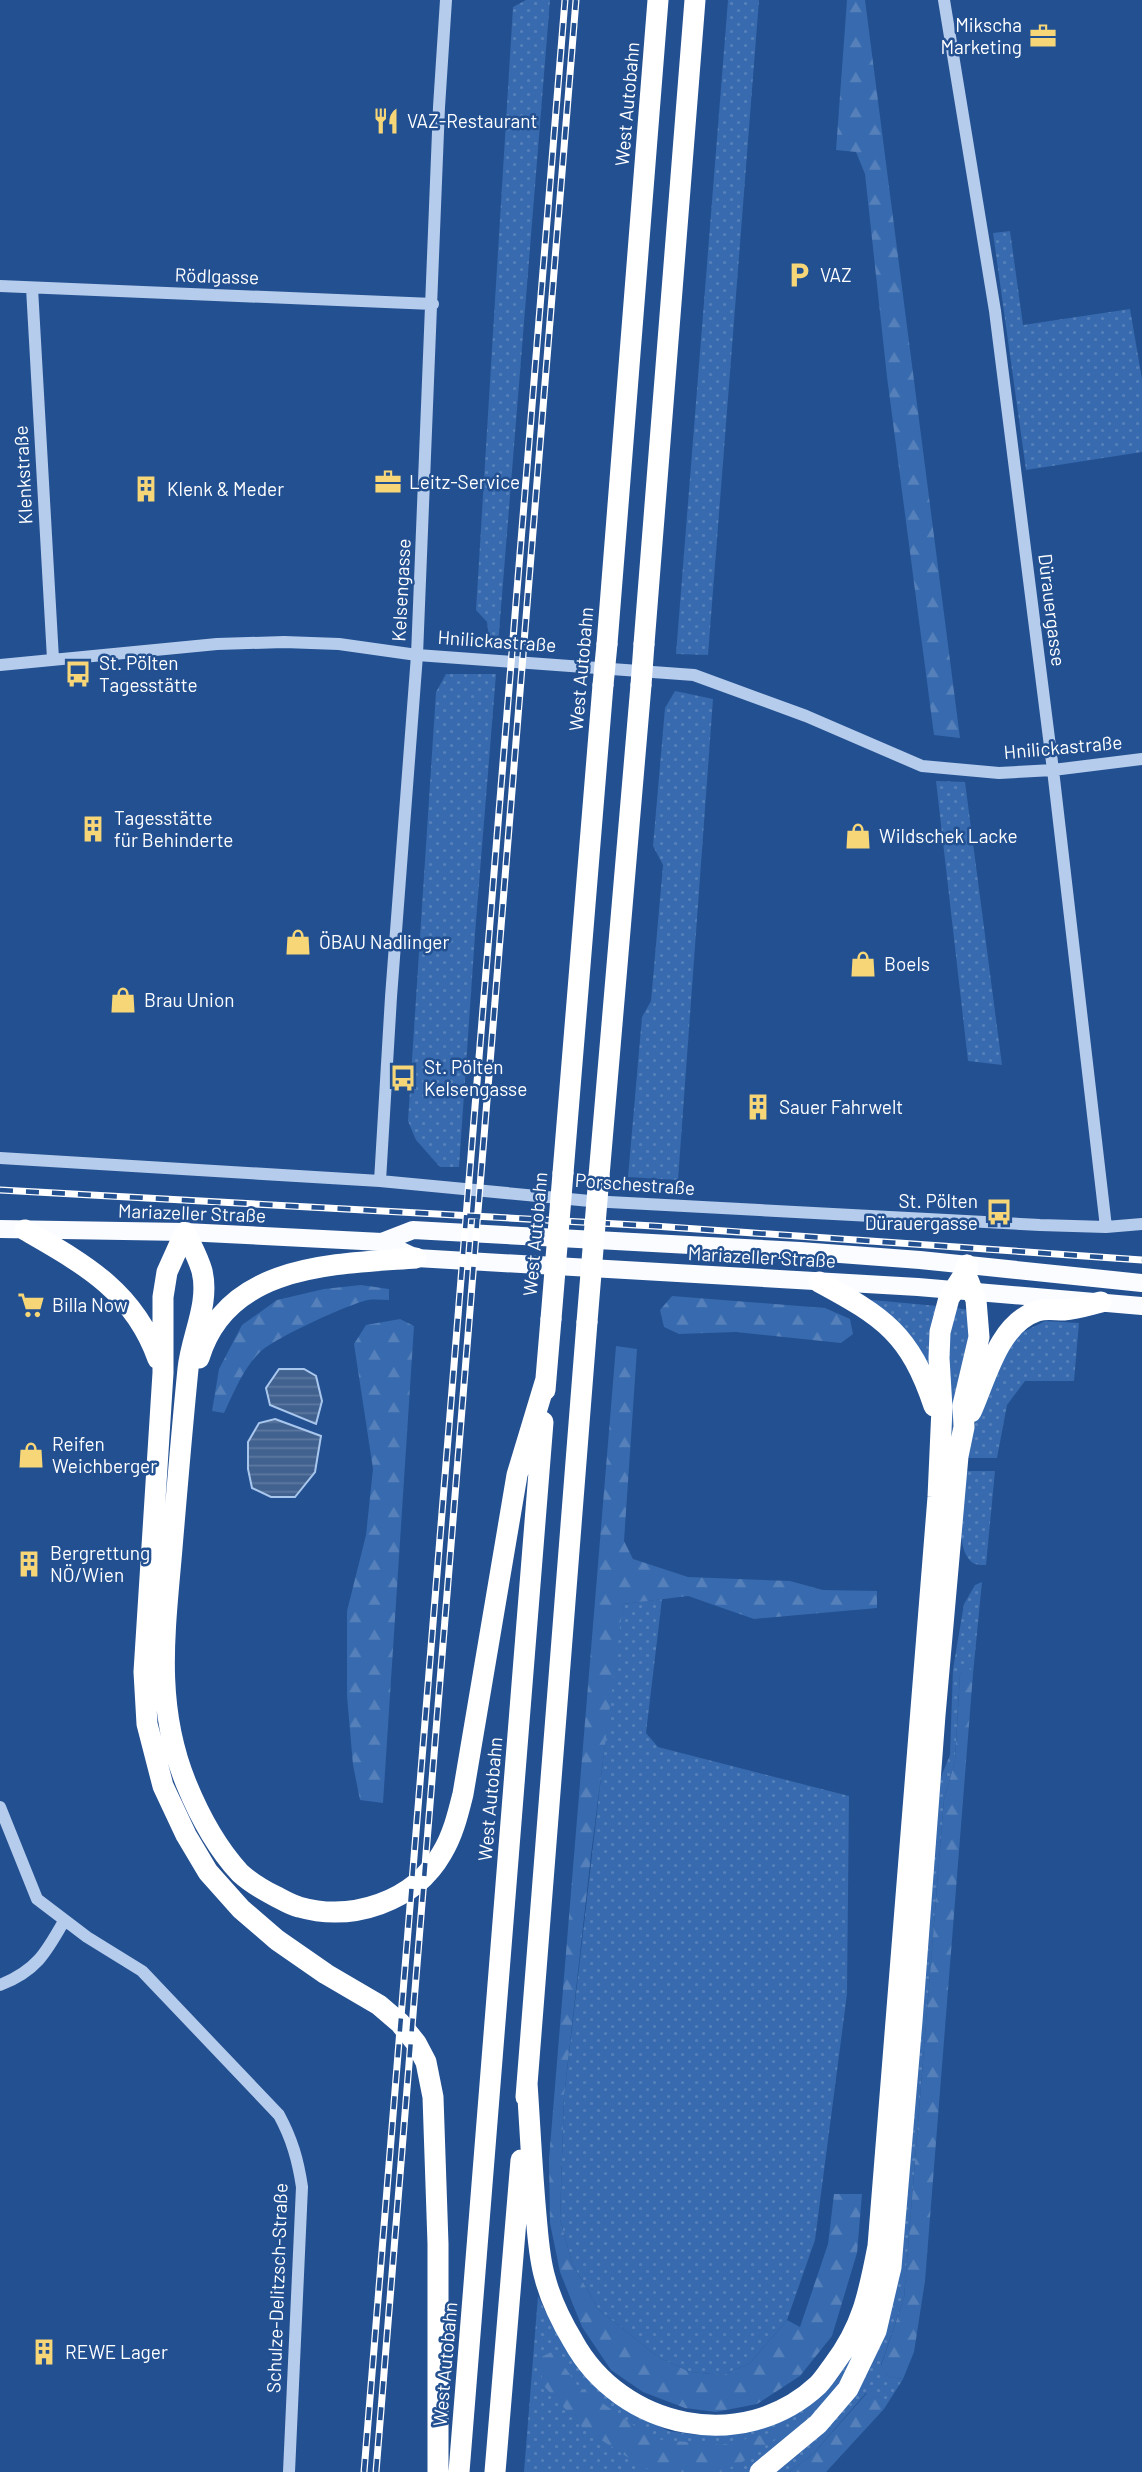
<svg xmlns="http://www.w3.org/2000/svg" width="1142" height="2472" font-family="Barlow,sans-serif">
<defs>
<pattern id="grass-dots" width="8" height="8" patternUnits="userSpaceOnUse" patternTransform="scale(1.75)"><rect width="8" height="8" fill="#376aae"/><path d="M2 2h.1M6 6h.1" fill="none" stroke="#5580ba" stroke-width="1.8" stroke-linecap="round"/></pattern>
<pattern id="forest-firs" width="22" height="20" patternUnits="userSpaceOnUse" patternTransform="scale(1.75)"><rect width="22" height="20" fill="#376aae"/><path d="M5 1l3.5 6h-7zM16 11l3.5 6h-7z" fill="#5580ba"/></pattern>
<pattern id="water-rules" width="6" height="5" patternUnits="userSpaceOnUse" patternTransform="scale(1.75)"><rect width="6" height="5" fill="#41618f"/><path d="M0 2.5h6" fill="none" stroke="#5e79a0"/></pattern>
</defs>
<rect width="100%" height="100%" fill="#235091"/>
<path fill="url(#grass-dots)" d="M526,0H550L498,645L490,644L487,622L476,610L513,7Z
M728,0H759L708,655L676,654Z
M1010,231L1023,325L1130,309L1142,379V452L1026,470L993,233Z
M446,674H496L476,921L459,1167H440L416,1140L408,1121L436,692Z
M675,691L713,699L678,1180L628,1177L642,1017L651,1001L663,865L653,846L665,708Z
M936,781L965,782L1002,1065L968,1061Z
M872,1300L938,1306L935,1387L867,1303Z
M952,1307L968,1310L972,1337L954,1404L951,1457L946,1351Z
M1045,1321L1079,1323L1074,1381H1025L1007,1405L997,1458H967L978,1410L997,1364L1023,1327L1025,1331Z
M964,1471H995L986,1565C983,1565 978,1565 975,1564C952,1553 963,1492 964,1471Z
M982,1582L973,1674L967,1666L960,1674L955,1761L944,1799L904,2298L881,2365L889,2377L903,2379L884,2409L878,2399L866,2393L813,2454L789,2472H770L861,2382L936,1789L950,1755L953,1669L964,1604L975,1585Z
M662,1599L646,1733L658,1747L849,1796L847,1994L815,2240L787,2320L750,2363L723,2375L690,2372L658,2357L599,2310L572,2263L560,2219L564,2097L617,1639L623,1604Z
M538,2296L554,2329L634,2414L669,2431L698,2435L734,2434L778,2423L810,2403L837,2379L868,2328L841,2385L784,2447L749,2472H524Z"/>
<path fill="url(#forest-firs)" d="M847,0H865L960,738L934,735L887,377L865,174L856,152L836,150Z
M361,1285L389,1289V1300C382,1300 374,1299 368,1300C346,1305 275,1338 260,1352C243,1369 234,1392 224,1413L212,1411L219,1369L242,1325L277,1300L324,1289Z
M672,1296L825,1308L850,1319L853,1334L841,1343L736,1332L679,1334L664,1327L660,1310Z
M400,1319L414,1326L383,1803L360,1800L353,1765L347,1696V1611L366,1535L373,1469L354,1344L366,1325Z
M616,1346L637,1349L624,1541L633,1559L688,1577L790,1581L823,1590L877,1591V1608L754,1619L688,1596L623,1604L591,1855L564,2097L560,2219L572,2263L599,2310L658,2357L690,2372L723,2375L750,2363L787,2320L800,2327L828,2244L834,2194H862L857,2253L832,2336L800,2376L757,2404L716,2412L685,2408L643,2392L611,2370L582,2327L560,2272L550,2223L549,2159Z
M967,1665L973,1674L925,2281L914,2352L903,2379L889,2377L881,2366L904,2298L944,1799L955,1761L960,1674Z
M554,2351L577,2385L653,2439L721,2445L790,2428L744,2461L721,2472H657L641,2466L583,2428L542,2384L541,2357Z
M867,2393L879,2399L884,2409L826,2472H789L813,2454Z"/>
<path fill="url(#water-rules)" stroke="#a9c7ed" stroke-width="2" d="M279,1369H304L316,1376L322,1401L316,1424L270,1405L266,1388Z
M275,1419L321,1436L315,1472L295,1497H271L252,1488L248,1469V1442L259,1423Z"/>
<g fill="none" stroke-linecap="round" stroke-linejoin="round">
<path stroke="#b5ccec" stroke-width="12" d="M944,0L995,311L1053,770L1106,1227
M0,286L433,304
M32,288L53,659
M0,665L217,644L284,642L339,644L417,655L694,675L806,716L922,766L999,773L1053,770L1142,759
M0,1158L380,1181L590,1201L1040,1225L1106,1227L1142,1224
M380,1181L391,997L417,655L439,107L446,0
M0,1807L37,1899L87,1937L142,1971L279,2115C292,2139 298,2160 302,2187L289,2472
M0,1985C36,1971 46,1953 64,1921"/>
<path stroke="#fafcff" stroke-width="18" d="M0,1229L185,1232L382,1242L416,1258L918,1287L1142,1306
M382,1242L413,1230L800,1251L920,1260L1142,1283"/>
<path stroke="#fff" stroke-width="21" d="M607,644L658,0
M644,644L695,0
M563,1173L603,685
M599,1176L641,685
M25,1230C84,1264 134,1291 158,1359
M185,1232C191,1245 198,1257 202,1271C210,1304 191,1337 188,1369C182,1429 177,1489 172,1548C165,1631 154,1704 186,1783C199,1815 216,1847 240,1873C250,1882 263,1890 275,1896C283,1900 291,1905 299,1907C352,1922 414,1902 442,1853C453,1835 458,1814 463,1794L517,1475L546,1379
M185,1232L167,1272L163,1297V1373L144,1672L147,1724L163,1786L186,1835L208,1872L241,1909L277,1940L326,1974L379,2005L400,2023L416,2043L426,2062L433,2097L438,2244V2472
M819,1282C884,1317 910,1334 934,1406
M199,1358C227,1263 336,1264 416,1258
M545,1390L551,1319
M971,1412C986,1379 998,1324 1037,1311C1046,1308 1054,1310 1064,1310C1076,1309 1089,1305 1101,1302
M527,2083C530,2127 532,2171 536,2215C538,2236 539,2258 545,2278C551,2301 561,2321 573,2341C621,2429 743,2455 818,2385C824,2379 829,2371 834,2364C863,2326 869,2292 878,2246L938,1497L942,1408L939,1358L940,1332L949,1298L963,1276L967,1265
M526,2097L587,1322
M459,2472L543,1422
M495,2472L521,2160
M760,2472L818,2424L848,2389L876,2331L891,2267L912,2021L935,1715L958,1456L964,1427L963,1405L979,1337L976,1300L967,1277V1265"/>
<g stroke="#fff" stroke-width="7">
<path id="rail" d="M0,1190L654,1226L1142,1260
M364,2472L565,0
M376,2472L576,0"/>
</g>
<use href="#rail" stroke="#235091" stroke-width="4.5" stroke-dasharray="13" stroke-linecap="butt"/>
<path stroke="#fff" stroke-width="21" d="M603,685L607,644
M641,685L644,644
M551,1319L563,1173
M587,1322L599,1176"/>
</g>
<defs>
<g id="office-bare" transform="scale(2.1)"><path d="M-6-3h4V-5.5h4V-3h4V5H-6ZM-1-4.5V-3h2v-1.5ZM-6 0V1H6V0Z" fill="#f7d678" stroke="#235091" stroke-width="2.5" paint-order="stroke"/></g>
<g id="restaurant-bare" transform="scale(2.1)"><path d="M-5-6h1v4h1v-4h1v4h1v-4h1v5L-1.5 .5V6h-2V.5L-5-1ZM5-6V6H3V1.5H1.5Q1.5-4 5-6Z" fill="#f7d678" stroke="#235091" stroke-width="2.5" paint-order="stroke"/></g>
<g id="parking-bare" transform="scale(2.1)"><path d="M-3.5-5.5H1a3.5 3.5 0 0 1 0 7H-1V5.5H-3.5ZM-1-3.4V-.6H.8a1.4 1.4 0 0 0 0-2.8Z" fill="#f7d678" stroke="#235091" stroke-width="2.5" paint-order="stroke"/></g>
<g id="building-bare" transform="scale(2.1)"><path d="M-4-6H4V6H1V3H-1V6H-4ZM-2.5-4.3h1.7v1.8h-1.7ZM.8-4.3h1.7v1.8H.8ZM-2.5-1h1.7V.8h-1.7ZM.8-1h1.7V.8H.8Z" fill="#f7d678" stroke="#235091" stroke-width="2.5" paint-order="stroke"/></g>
<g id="bus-bare" transform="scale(2.1)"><path d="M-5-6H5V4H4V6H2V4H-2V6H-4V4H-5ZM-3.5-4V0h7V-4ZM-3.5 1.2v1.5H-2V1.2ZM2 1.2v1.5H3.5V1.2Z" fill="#f7d678" stroke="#235091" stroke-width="2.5" paint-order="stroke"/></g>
<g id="shop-bare" transform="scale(2.1)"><path d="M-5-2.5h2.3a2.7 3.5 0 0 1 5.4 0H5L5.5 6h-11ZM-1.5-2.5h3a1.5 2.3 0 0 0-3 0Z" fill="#f7d678" stroke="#235091" stroke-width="2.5" paint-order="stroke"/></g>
<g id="supermarket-bare" transform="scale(2.1)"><path d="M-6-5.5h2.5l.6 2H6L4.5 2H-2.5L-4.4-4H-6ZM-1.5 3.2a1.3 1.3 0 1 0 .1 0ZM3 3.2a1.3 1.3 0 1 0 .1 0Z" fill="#f7d678" stroke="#235091" stroke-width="2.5" paint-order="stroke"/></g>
</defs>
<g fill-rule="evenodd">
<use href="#office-bare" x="1043" y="36"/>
<use href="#restaurant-bare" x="386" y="121"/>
<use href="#parking-bare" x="799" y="275"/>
<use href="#office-bare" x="388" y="482"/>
<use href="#building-bare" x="146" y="489"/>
<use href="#bus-bare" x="78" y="674"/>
<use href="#building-bare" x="93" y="829"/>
<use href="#shop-bare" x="858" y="836"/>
<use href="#shop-bare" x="298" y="942"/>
<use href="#shop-bare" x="863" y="964"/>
<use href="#shop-bare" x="123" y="1000"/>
<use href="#bus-bare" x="403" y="1078"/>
<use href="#building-bare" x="758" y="1107"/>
<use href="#bus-bare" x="999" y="1212"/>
<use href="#supermarket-bare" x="31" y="1305"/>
<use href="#shop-bare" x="31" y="1455"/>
<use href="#building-bare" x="29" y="1564"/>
<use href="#building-bare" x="44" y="2352"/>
</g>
<g text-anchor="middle" stroke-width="5" stroke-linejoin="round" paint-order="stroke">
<g font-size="19" fill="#fff" stroke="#235091" text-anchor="start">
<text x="1022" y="32" text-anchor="end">Mikscha<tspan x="1022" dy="22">Marketing</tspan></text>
<text x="407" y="128">VAZ-Restaurant</text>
<text x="820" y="282">VAZ</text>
<text x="409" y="489">Leitz-Service</text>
<text x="167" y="496">Klenk &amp; Meder</text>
<text x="99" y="670">St. Pölten<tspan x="99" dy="22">Tagesstätte</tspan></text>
<text x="114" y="825">Tagesstätte<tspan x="114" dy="22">für Behinderte</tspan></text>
<text x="879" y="843">Wildschek Lacke</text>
<text x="319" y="949">ÖBAU Nadlinger</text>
<text x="884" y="971">Boels</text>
<text x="144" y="1007">Brau Union</text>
<text x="424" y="1074">St. Pölten<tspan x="424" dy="22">Kelsengasse</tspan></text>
<text x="779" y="1114">Sauer Fahrwelt</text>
<text x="978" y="1208" text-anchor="end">St. Pölten<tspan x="978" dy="22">Dürauergasse</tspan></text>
<text x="52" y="1312">Billa Now</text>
<text x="52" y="1451">Reifen<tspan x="52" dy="22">Weichberger</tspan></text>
<text x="50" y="1560">Bergrettung<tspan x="50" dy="22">NÖ/Wien</tspan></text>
<text x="65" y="2359">REWE Lager</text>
</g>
<g font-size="19" fill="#fff" stroke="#235091">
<text transform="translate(627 104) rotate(-85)" y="7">West Autobahn</text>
<text transform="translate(217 276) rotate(2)" y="7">Rödlgasse</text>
<text transform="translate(23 475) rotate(-93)" y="7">Klenkstraße</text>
<text transform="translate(401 590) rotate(-87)" y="7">Kelsengasse</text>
<text transform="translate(1052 610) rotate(83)" y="7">Dürauergasse</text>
<text transform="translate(497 641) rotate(4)" y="7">Hnilickastraße</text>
<text transform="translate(581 669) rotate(-85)" y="7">West Autobahn</text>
<text transform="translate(1063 747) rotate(-5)" y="7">Hnilickastraße</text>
<text transform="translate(635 1184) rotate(4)" y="7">Porschestraße</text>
<text transform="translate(192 1213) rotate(2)" y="7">Mariazeller Straße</text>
<text transform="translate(535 1234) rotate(-85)" y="7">West Autobahn</text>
<text transform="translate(762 1257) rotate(3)" y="7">Mariazeller Straße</text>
<text transform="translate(490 1799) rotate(-85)" y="7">West Autobahn</text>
<text transform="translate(277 2288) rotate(-88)" y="7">Schulze-Delitzsch-Straße</text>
<text transform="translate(445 2364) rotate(-85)" y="7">West Autobahn</text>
</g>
</g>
</svg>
